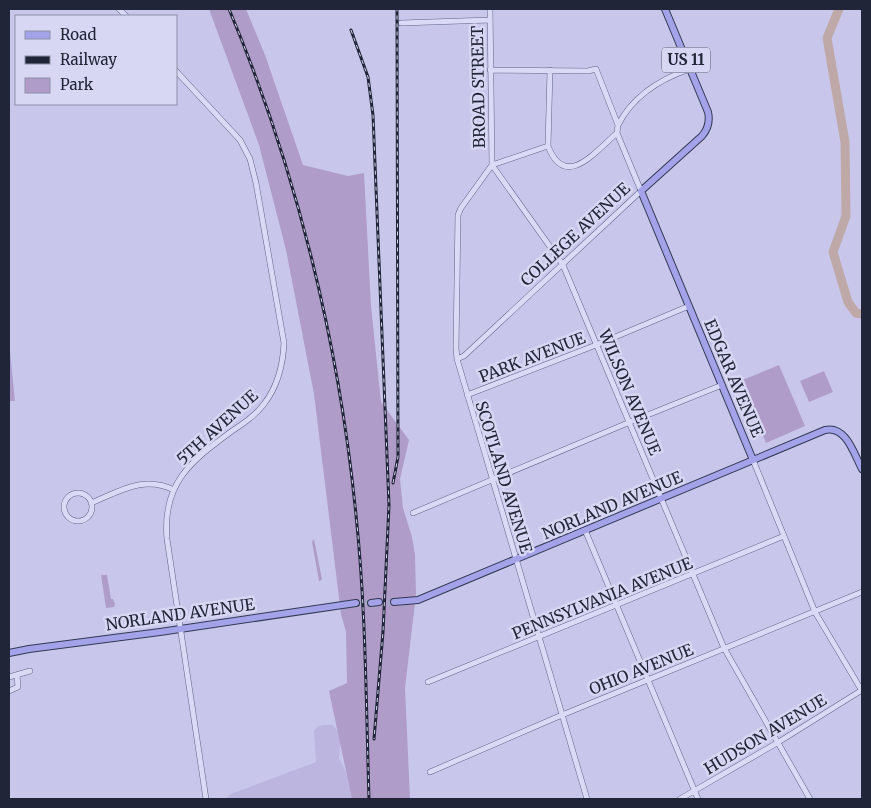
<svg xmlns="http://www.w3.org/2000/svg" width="871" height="808" font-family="Merriweather,serif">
<rect width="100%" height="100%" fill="#c8c7eb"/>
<path fill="#bcb5e0" d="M324,725H333L338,732L340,742L339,758L346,772L352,799H225L231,794L316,762L314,730L319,726Z"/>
<path fill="#af9cc8" d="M209,9H246L265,55L303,165L348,176L364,173L371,306L381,402L409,440L400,479L403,508L412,537L415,555L416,594L405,688L410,799H352L329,691L347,683L346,632L341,614L314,394L286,250L259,145Z
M9,342L15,401H9Z
M779,365L805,426L766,443L740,381Z
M824,371L833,392L809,402L800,381Z
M314,539L322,579L320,581H319L312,542Z
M101,575H107L111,599H113L115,604L114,607L106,608Z"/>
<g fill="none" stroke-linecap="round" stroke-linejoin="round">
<path stroke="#bfa9a8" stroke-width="9" d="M839,9L827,38L845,142L846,216L833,252L848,302L856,313L862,314"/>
<path stroke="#a6a7c7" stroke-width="6" stroke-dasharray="6 3" stroke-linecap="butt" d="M379,602H394
M356,603H371"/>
<g stroke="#5e6485" stroke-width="6">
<path id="minor" d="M119,9L126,16
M490,9L492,165
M401,23L490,20
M550,70L548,146C565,191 596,151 617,133
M176,71L240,140L250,159L256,183L284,343C283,364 278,386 264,404C256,415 244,423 232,431C191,461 162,483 167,539L206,799
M618,125C633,96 660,79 690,69
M492,165L563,265L724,648L810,799
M492,165L461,208L458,215L456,348L457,359L587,799
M492,165L548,146
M457,359L464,356L641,191L617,133L618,125L596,69L588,71L490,70
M467,395L596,345L689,306
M753,460L815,612L862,691
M64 507a14 14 0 1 1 28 0a14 14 0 1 1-28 0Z
M91,503C120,491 144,475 174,490
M413,513L630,422L722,385
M585,530L698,799
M9,677L30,671
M428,682L784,536
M9,691L18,687L17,675
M430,772L562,715L862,592
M680,799L777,743L862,690"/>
</g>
<g stroke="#323953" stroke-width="8">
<path id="major" d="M665,9L708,112C710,121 708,129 702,136L641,191L753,460
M394,602L418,600L825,430C846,425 854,454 862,469
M371,603L379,602
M9,653L29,649L160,632L356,603"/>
</g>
<use href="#minor" stroke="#dbdaf6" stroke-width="5"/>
<use href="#major" stroke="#a4a3ea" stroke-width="6"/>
<g stroke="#202537" stroke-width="3">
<path id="rail" d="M229,9C296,168 339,343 356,515C366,610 366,704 369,799
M351,30L368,77L373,115L389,505L383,632L374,739
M393,483L398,457L397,9"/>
</g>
<use href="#rail" stroke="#d7d6f3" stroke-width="1" stroke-dasharray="4" stroke-linecap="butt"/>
</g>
<g text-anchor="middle" stroke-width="5" stroke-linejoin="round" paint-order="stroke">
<rect fill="#d7d6f3" stroke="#575a6f" stroke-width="1" x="662" y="47.5" width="48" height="25" rx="4"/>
<g font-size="15" font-weight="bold" fill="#202537">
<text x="686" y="65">US 11</text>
</g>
<g font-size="16" fill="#202537" stroke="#d7d6f3">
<text transform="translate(478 87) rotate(-91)" y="6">BROAD STREET</text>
<text transform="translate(575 234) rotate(-43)" y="6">COLLEGE AVENUE</text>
<text transform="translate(532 357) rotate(-21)" y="6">PARK AVENUE</text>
<text transform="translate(734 378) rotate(67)" y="6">EDGAR AVENUE</text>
<text transform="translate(630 392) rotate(67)" y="6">WILSON AVENUE</text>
<text transform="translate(217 427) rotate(-42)" y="6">5TH AVENUE</text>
<text transform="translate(504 477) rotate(73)" y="6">SCOTLAND AVENUE</text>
<text transform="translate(612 505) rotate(-23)" y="6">NORLAND AVENUE</text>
<text transform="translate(602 598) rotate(-22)" y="6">PENNSYLVANIA AVENUE</text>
<text transform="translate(180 614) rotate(-8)" y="6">NORLAND AVENUE</text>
<text transform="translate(641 669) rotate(-22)" y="6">OHIO AVENUE</text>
<text transform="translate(765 734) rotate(-31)" y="6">HUDSON AVENUE</text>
</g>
</g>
<rect width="871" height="808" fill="none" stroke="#202537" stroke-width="20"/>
<rect x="15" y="15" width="162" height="90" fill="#d7d6f3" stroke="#8e8fa8"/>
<rect x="25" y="31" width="25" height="8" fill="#a4a3ea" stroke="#8e8fa8"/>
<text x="60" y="40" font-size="15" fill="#202537">Road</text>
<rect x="25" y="56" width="25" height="8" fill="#202537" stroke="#8e8fa8"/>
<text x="60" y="65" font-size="15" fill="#202537">Railway</text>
<rect x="25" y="78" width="25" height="15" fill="#af9cc8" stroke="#8e8fa8"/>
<text x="60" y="90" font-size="15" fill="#202537">Park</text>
</svg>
